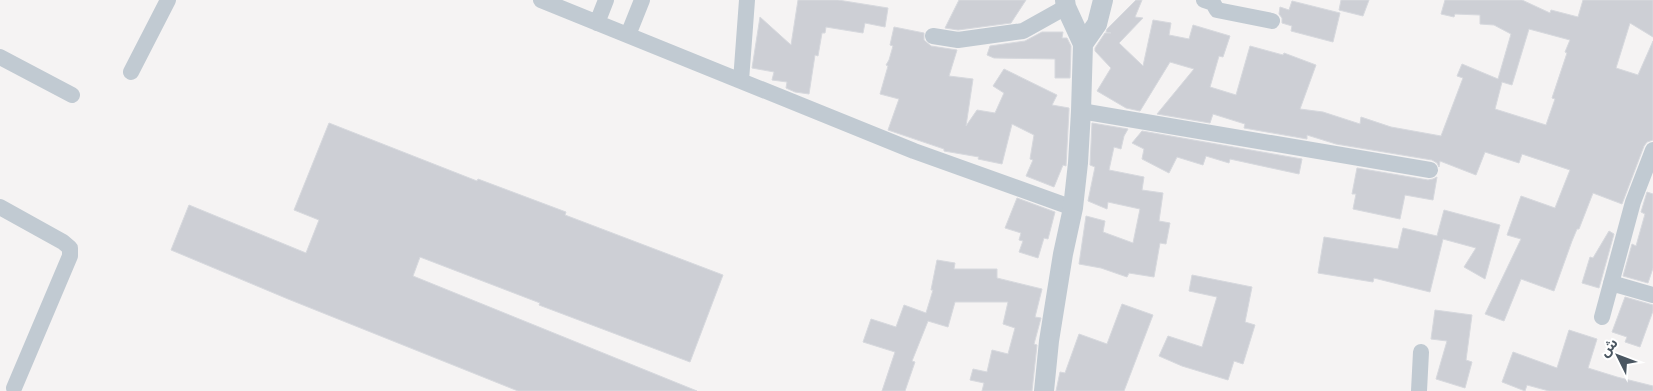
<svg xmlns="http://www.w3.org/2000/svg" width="1653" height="391" font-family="'Open Sans','Noto Sans Arabic',sans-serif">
<rect width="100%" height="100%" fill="#f5f3f3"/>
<path fill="#cdcfd5" stroke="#d7d9de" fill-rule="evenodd" d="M798,0H838L888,8L885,27L865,23L863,33L826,27L825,33H822L818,56L815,55L809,94L795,92L786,88L787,82L772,80L774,72L752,68L760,17L791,45Z
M959,0H1026L1011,23L958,30L945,28Z
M1136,0H1142L1135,17L1143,18L1119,43L1143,66L1153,20L1171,23L1169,35L1189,39L1193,25L1230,36L1223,57L1219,56L1210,87L1236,95L1250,46L1283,55L1284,53L1316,65L1300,109L1323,112L1360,124L1361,117L1391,127L1441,136L1463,78L1457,76L1462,64L1498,79L1511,34L1494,25L1480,24V15L1455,14L1454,17L1441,14L1445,0H1522L1550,13L1551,10L1578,17L1583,0H1653V37L1630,23L1616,68L1638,75L1653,41V140L1647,142L1644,146L1622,204L1593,193L1579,229H1577L1572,241L1554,291L1521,279L1504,321L1485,314L1521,239L1507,235L1521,196L1555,208L1570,170L1522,154L1519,163L1485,152L1476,175L1440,161L1439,167L1437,163L1432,160L1336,144L1307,135V139L1244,128L1245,124L1213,114L1210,123L1157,114L1194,69L1170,62L1140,111L1126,108L1097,91L1111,68L1095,51V48L1105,33H1111L1106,32L1107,29ZM1529,29L1570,40L1565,52L1567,53L1552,98L1555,99L1546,125L1495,109L1502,82L1512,85Z
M1341,0H1369L1363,16L1339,10Z
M1292,1L1340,13L1333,42L1291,31L1292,26L1282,23V18L1279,14L1280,7L1289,10Z
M894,27L924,33V40L931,46L957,50L949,76L973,79L966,126L977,110L995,113L1004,93L993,86L1004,69L1057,95L1052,105L1069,108V110L1066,166L1063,165L1054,187L1026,176L1033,160L1030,159L1034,135L1012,124L1002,164L978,159L979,157L944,151V149L888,130L899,99L880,94L888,66L886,65L889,60L893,46L890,45Z
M1042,32H1063L1062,38H1067L1071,46L1070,78H1055V59L994,58L987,55L990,46L1025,41Z
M329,123L477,181L478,179L566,212L565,215L723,275L690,362L539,305L540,303L420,257L413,276L697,391H518L288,299L171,250L189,205L306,253L319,220L294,210Z
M1092,123L1128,129L1124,136L1121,149L1114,147L1109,170L1144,177L1142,190L1163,193L1159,221L1170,223L1166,244L1160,243L1154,277L1129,273L1127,277L1101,268L1079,264L1086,216L1105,221L1103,232L1133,243L1140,209L1108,202L1107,209L1088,201L1095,167L1090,165Z
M1142,131L1302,159L1299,174L1230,159L1229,163L1206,156L1203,165L1177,157L1169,173L1142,159L1144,149L1132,143Z
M1357,168L1428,180L1433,179L1437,177L1433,200L1405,195L1400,219L1353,209L1356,194H1352Z
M1647,192L1653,194V268L1648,283L1623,276L1632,244L1636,246L1645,214L1641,212Z
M1017,198L1055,212L1048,239L1044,238L1038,258L1019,252L1023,241L1019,240L1021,233L1005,228Z
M1444,210L1500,225L1485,279L1464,267L1476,248L1443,239L1430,292L1374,278L1373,282L1318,273L1324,237L1398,249L1403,228L1437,236Z
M1609,231L1614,234L1599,288L1582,283L1590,257L1593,258Z
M937,260L955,263L954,269H997V278L1042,289L1035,317L1041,318L1034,344L1037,345L1032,391H982L984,383L970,380L973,369L987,372L992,350L1008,354L1015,328L1003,324L1008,302H955L948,327L928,321L912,361L915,362L905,391H882L895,352L863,342L871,319L896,327L904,305L926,313L933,290H931Z
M1192,275L1252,287L1245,322L1255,325L1243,364L1234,361L1228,380L1182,366L1159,356L1168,336L1202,347L1217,297L1189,291Z
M1625,297L1653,305V311L1640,347L1625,342L1627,337L1612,332Z
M1122,304L1153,315L1124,391H1056L1060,372L1065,373L1079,334L1107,344Z
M1435,310L1472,315L1466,360L1472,362L1465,388L1436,379L1447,341L1431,339Z
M1569,330L1597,339L1588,368L1617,377L1653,386V391H1549L1527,385L1525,391L1502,382L1513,352L1557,368Z"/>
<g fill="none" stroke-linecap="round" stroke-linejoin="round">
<path stroke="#c1cad2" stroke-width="16" d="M541,0L914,151L1073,208
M1204,0L1213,3L1217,10L1272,21
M597,23L606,0
M628,35L642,0
M933,36L958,40L1023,31L1066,7
M0,57L72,95
M131,72L168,0
M741,81L747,0
M1081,111L1430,170
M0,207L63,242L70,248V256L14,388
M1611,283L1653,295
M1602,317L1633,202L1653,150
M1419,391L1421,352"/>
<path stroke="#c1cad2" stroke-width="20" d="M1083,44L1097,24L1103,0
M1044,391L1049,341L1063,254L1073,208L1078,163L1081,111L1083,44L1066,7L1065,0"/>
</g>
<g transform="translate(1618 356) rotate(312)" stroke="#ffffff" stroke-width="4" paint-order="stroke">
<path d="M0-4L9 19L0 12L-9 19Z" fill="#4a5661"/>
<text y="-8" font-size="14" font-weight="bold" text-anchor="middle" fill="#4a5661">ش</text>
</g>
</svg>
